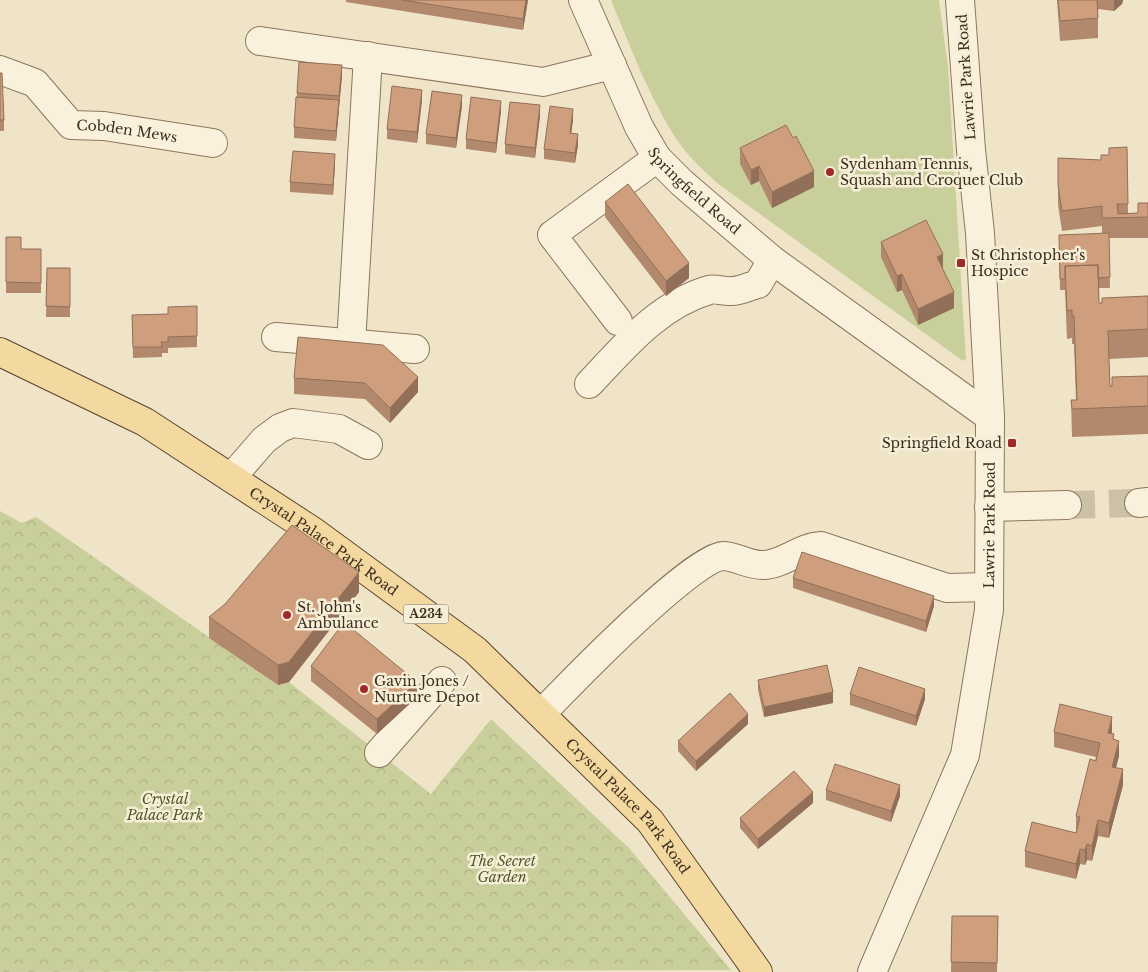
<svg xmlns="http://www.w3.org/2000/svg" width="1148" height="972" font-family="'Libre Baskerville',serif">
<defs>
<pattern id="forest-crowns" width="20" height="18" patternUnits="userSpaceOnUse" patternTransform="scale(1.25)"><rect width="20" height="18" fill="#c9cf9b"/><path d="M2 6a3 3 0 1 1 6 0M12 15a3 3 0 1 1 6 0" fill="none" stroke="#aeb285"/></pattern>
</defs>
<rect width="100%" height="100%" fill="#f0e4c8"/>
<path fill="url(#forest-crowns)" d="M0,511L22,523L36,517L278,685L289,682L431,794L491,719L629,848L731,970L0,972Z"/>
<path fill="#c9cf9b" d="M611,0H939L948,67L966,359L963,361L717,183C703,170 688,156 677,140C650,99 630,46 611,0Z"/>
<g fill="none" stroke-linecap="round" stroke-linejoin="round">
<path stroke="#ccc0a6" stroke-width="28" stroke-dasharray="28 14" stroke-linecap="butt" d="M1067,505L1139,503"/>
<g stroke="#8d765c" stroke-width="30">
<g id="minor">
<path id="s1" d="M583,0L639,127L657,158L682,183L772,260L990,417"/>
<path d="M260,41L543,82L612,65"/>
<path id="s2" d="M0,70L35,83L71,125L104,126L213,143"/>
<path d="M618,321L552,235L657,158"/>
<path d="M276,337L415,349"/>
<path d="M351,344L368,56"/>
<path d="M589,384C624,347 658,305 709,290C716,288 724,292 732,291C740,291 750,286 758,284L772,260"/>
<path d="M231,478L264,440L280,428L293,423L339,429L368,445"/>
<path d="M1139,503L1148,502"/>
<path d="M989,507L1067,505"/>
<path d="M541,714C568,686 691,558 723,556C736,556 750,566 764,565C784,564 800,547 821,546L947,588L989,587"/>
<path d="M379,753L442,681"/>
<path id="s3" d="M872,972L965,755L989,610L990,417L980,233L971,150L960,0"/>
</g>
</g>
<g stroke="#5b4430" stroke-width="30">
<g id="major">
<path id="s4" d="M0,352L145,422L314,532L475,650L650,821L758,972"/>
</g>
</g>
<use href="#minor" stroke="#faf1dc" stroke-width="28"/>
<use href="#major" stroke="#f3d9a0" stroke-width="28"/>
</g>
<path fill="#b2896c" d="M346,0H528L523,30L346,2Z
M1057,0H1123L1122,4L1114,11L1098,9V38L1060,41Z
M0,73L4,120V131H0Z
M342,76L336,141L294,138V127L297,93Z
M422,100L417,143L387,139V129Z
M462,106L456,148L426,144V134Z
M501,111L496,153L466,149V139Z
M540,116L535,158L505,154V144Z
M573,120L571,133L578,145L575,163L544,159V149Z
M1127,147L1128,213H1138L1148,203V238H1109L1110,288H1099V303L1148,296V357L1109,359L1110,386H1112L1148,376V434L1072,437L1071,400H1076L1074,344H1072V338L1067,339L1065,290H1060L1059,245L1102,233V226L1062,231L1058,205V158L1101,160L1109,155Z
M740,148L814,187L772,208L759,181L751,185L740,164Z
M335,164L333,195L290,192V182Z
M605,202L689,278L666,296L605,217Z
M6,237L21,249H41V293H6Z
M881,242L943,269L954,308L918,325L902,290L897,292L881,257Z
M47,268H70V317H46Z
M197,306V347L168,348V353H162V357L133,358L132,315L168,314Z
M298,337L418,392L390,423L365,399L294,394V378Z
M793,578L934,606L926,632L793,588Z
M359,592L289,682L278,685L209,638V617Z
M311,666L417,697L377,734L311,681Z
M758,680L833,703L764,717L758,690Z
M850,694L925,699L916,726L850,705Z
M748,724L696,771L678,751V741Z
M1054,732L1112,733L1119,756L1116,768L1123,785L1109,838L1098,836L1092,861L1087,860L1085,865L1080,864L1076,879L1025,867V851L1076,833V816L1096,757L1054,747Z
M826,790L900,796L891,822L826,800Z
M813,803L758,849L740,828V818Z
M952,916H998L997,972H951Z"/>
<path fill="#916f58" d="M526,0H528L523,30V19Z
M1114,0H1123L1122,4L1114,11Z
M342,65V76L339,107V96Z
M422,90V100L417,143V132Z
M462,95V106L456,148V138Z
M339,100V110L336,141V131Z
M501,101V111L496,153V143Z
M540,105V116L535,158V148Z
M573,109V120L570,143V133Z
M578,134V145L575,163V153Z
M335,154V164L333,195V185Z
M759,166V181L751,185V170Z
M814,171V187L772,208V192Z
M943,254V270L937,257Z
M689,263V278L666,296V281Z
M902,274V290L897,292V276Z
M954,292V308L918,325V309Z
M418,377V392L390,423V408Z
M359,572V592L289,682L278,685V665Z
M934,596V606L926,632V621Z
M417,682V697L377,734V719Z
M925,689V699L916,726V716Z
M833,692V703L764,717V707Z
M748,714V724L696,771V761Z
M1112,717V733L1108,748V733Z
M1119,741V756L1112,782V767Z
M1123,769V785L1109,838V823Z
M900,785V796L891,822V811Z
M813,792V803L758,849V839Z
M1098,820V836L1092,861V846Z
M1087,844V860L1085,865V850Z
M1080,849V864L1076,879V864Z"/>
<path fill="#cf9f7d" stroke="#916f58" d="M402,0H526L523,19Z
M1058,0H1097L1098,18L1060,21Z
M299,62L342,65L339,96L297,93Z
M0,73H2L4,120H0Z
M392,86L422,90L417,132L387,129Z
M432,91L462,95L456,138L426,134Z
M296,97L339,100L336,131L294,127Z
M471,97L501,101L496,143L466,139Z
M510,102L540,105L535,148L505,144Z
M550,106L573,109L570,133L578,134L575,153L544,149Z
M786,125L793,138L796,136L814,171L772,192L759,166L751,170L740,148Z
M1127,147L1128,204H1117L1118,214L1138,213V203H1148V217L1102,218V206L1062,211L1058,185V158L1101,160V155H1109V148Z
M293,151L335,154L333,185L290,182Z
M628,184L689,263L666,281L605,202Z
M926,220L943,254L937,257L954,292L918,309L902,274L897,276L881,242Z
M1109,233L1110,277L1098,278V265L1065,266V279H1060L1059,235Z
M6,237H21V249H41V283L6,282Z
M1098,265L1099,303H1102V298L1148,296V329L1108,331L1110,386H1112V377L1148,376V406L1072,409L1071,400H1077L1074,316H1072V310L1067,311L1065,266Z
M47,268H70V307L46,306Z
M197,306V336L168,337V342H161L162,347H133L132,315L168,314V307Z
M298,337L383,345L418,377L390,408L365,383L294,378Z
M292,525L359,572L289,662L278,665L209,617L225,604Z
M802,552L934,596L926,621L793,578Z
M344,622L417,682L377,719L311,666Z
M827,665L833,692L764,707L758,680Z
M859,667L925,689L916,716L850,694Z
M730,693L748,714L696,761L678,741Z
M1060,704L1112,717L1108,733L1114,734L1113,739L1119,741L1112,767L1123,769L1109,823L1098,820L1092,846L1087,844L1085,850L1080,849L1076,864L1025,851L1032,822L1076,833L1080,817L1076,816L1090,759L1096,761L1100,743L1054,732Z
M835,764L900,785L891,811L826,790Z
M794,771L813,792L758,839L740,818Z
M952,916H998L997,963L951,962Z"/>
<g fill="#9e2a2b" stroke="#f7eed8" stroke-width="2">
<circle cx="830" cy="172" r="5"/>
<rect x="956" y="258" width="10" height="10" rx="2.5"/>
<rect x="1007" y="438" width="10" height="10" rx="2.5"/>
<circle cx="287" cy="615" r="5"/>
<circle cx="364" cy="689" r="5"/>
</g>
<g text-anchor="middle" stroke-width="5" stroke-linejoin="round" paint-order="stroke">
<rect fill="#f7eed8" stroke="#756857" stroke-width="1" x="403.5" y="604.5" width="45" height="19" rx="4"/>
<g font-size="12" font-weight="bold" fill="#3d2e20">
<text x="426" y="618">A234</text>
</g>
<g font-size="14" fill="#3d2e20" stroke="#f7eed8">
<text transform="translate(966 77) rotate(-94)" y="5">Lawrie Park Road</text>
<text dy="5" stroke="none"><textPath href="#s2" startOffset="149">Cobden Mews</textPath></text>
<text dy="5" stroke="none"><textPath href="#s1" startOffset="224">Springfield Road</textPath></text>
<text dy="5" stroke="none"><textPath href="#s3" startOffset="468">Lawrie Park Road</textPath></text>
<text dy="5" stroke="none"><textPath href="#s4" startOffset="376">Crystal Palace Park Road</textPath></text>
<text dy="5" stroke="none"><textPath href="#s4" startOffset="781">Crystal Palace Park Road</textPath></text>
</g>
<g font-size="14" fill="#3d2e20" stroke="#f7eed8" text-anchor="start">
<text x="840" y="169">Sydenham Tennis,<tspan x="840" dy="16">Squash and Croquet Club</tspan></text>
<text x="971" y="260">St Christopher's<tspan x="971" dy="16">Hospice</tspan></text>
<text x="1002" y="448" text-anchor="end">Springfield Road</text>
<text x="297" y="612">St. John's<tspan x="297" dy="16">Ambulance</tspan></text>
<text x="374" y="686">Gavin Jones /<tspan x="374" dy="16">Nurture Depot</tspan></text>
</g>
<g font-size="14" font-style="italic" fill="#4d5a26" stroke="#f7eed8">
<text x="165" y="804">Crystal<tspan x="165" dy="16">Palace Park</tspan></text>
<text x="502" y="866">The Secret<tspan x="502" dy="16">Garden</tspan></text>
</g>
</g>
</svg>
